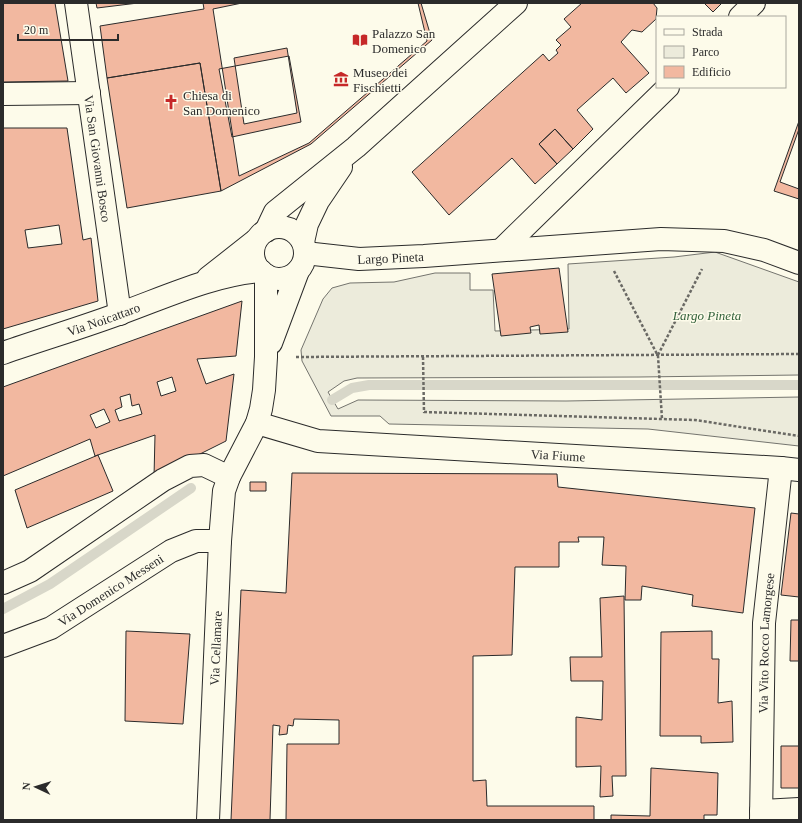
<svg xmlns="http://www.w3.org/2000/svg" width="802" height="823" font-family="'Times New Roman',serif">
<rect width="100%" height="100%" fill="#fdfbea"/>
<path fill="#ecebdb" stroke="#74746e" d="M715,252L799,282V375L639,377L357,378L344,381L328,392L338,409L358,400L566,401L799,397V446L648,429L389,424L380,416H331L302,361L301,350L323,299L332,288L350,283L394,282L435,273H470V290H493L495,331L569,329L568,264L674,257Z"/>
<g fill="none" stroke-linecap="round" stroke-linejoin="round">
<path stroke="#d8d7c9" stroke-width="10" d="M332,400L352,388L369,385H799
M3,609L50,584L191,488"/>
</g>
<path fill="#f2b8a0" stroke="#2b2b2b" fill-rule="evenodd" d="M3,3H55L68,81L3,82Z
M96,3H138L97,8Z
M203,3H421L432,40L311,144L221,191L200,63L107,78L100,26L204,9ZM289,56L301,122L232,137L219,69Z
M242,3H418L427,41L309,143L239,176L213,9ZM287,48L297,113L244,124L234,58Z
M582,3H653L657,8L656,19L642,32L632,30L621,42L649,73L626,93L613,78L577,110L593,129L573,149L555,129L539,144L557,164L535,184L512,158L449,215L412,172L543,54L549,61L558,53L556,50L561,45L556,40L571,27L564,19Z
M704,3H722L713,12Z
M200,63L221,191L127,208L107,78Z
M799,121V199L774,191Z
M3,128H67L83,240L91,238L98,301L3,329ZM59,225L62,244L28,248L25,230Z
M555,129L573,149L557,164L539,144Z
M799,129V189L780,182Z
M559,268L568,332L540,334L539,325L530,327L531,333L501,336L492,274Z
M242,301L236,356L197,359L206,384L234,374L226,441L154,477L155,435L95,456L90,439L3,476V387ZM172,377L176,391L161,396L157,382ZM130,394L132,406L139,404L142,414L119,421L115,410L122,407L120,397ZM104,409L110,422L96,428L90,415Z
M98,455L113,491L27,528L15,490Z
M292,473L557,474L558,487L755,508L743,613L692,606L693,595L642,586L641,600H625L626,566L602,565L604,537H578L579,542H559V567H515L512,655L473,656V781L486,780L487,806H594V820H286L287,744H339V720L294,719L293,726L288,725L287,734L279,735L280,726L273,725L270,820H231L241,590L286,593Z
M250,482H266V491H250Z
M791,513L799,514V597L781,595Z
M624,596L626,776H612L613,796L600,797L601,766L576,767V717L602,720L603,681H571L570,657H602L600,598Z
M791,620H799V661H790Z
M126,631L190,634L183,724L125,721Z
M712,631V659H719L718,703L732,701L733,742L701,743V736H660L661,632Z
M781,746H799V788H781Z
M651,768L718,773L717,815H704V820H611V815L650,816Z"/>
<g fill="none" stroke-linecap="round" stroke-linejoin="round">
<g stroke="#2b2b2b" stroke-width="24">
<g id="minor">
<path id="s1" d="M76,3L120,314"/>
<path d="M740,17L754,3"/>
<path d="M3,94L89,93"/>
<circle cx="279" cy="253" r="26"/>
<path d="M266,231L275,212L356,147L516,3"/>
<path d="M303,242L307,224L318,201L341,167"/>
<path d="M501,250L668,87"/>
<path id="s2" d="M305,253L359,259L424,256L661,239L724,241L764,250L799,263"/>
<path d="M208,278L255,241"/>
<path d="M271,343L298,271"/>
<path id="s3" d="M3,353C43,339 84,327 124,312C168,296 213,275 261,271"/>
<path id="s4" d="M257,423L318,441L781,468L799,470"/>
<path d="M3,583L30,571L163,480L190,466L204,465L229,477"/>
<path id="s5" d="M3,646L51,628L171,551L196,541H220"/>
<path d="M761,811L799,809"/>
<path id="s6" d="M208,820L220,541L224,491L229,477L257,423L261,409L264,390L266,357V275"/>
<path id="s7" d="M761,820L764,623L781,468"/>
</g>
</g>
<path stroke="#6a6964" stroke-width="2.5" stroke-dasharray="3 2" stroke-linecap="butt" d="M614,271L658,356L662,419
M658,355L702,269
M296,357L799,354
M423,357L424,412L695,420L799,436"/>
<use href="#minor" stroke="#fdfbea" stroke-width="22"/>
</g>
<defs>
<g id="library-bare" transform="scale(1.2)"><path d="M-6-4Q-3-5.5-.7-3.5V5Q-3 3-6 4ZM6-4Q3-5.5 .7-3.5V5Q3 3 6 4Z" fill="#c62828" stroke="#fdfbea" stroke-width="2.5" paint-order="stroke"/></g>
<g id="museum-bare" transform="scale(1.2)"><path d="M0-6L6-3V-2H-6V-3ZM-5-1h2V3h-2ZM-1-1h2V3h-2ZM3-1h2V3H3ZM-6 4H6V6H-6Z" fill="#c62828" stroke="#fdfbea" stroke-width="2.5" paint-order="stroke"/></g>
<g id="church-bare" transform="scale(1.2)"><path d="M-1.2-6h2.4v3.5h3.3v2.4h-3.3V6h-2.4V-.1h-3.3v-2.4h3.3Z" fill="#c62828" stroke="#fdfbea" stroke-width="2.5" paint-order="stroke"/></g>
</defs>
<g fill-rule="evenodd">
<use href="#library-bare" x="360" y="40"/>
<use href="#museum-bare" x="341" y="79"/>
<use href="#church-bare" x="171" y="102"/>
</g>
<g text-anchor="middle" stroke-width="3" stroke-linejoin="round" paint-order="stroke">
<g font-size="13" fill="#2b2b2b" stroke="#fdfbea" text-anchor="start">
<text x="372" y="38">Palazzo San<tspan x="372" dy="15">Domenico</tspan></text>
<text x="353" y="77">Museo dei<tspan x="353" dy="15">Fischietti</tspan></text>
<text x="183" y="100">Chiesa di<tspan x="183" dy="15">San Domenico</tspan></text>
</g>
<g font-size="13" fill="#2b2b2b" stroke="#fdfbea">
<text dy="5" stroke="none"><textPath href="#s1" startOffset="157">Via San Giovanni Bosco</textPath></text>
<text dy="5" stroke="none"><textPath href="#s2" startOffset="86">Largo Pineta</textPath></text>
<text dy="5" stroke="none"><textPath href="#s3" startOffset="106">Via Noicattaro</textPath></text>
<text dy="5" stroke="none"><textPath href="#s4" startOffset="304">Via Fiume</textPath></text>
<text dy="5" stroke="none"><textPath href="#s5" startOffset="122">Via Domenico Messeni</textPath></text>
<text dy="5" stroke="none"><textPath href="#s7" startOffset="177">Via Vito Rocco Lamorgese</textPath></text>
<text dy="5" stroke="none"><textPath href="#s6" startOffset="172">Via Cellamare</textPath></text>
</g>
<g font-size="13" font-style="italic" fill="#34623c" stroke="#fdfbea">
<text x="707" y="320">Largo Pineta</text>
</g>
</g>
<rect width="802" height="823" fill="none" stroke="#2b2b2b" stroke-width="8"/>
<rect x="656" y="16" width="130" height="72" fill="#fdfbea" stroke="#a9a89e"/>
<rect x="664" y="29" width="20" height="6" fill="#fdfbea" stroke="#a9a89e"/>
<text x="692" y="36" font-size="12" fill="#2b2b2b">Strada</text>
<rect x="664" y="46" width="20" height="12" fill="#ecebdb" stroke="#a9a89e"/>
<text x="692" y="56" font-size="12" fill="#2b2b2b">Parco</text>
<rect x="664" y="66" width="20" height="12" fill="#f2b8a0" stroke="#a9a89e"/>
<text x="692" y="76" font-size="12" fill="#2b2b2b">Edificio</text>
<g transform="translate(36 787) rotate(274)" stroke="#fdfbea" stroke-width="3" paint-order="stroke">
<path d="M0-3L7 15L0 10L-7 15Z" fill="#2b2b2b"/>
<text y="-6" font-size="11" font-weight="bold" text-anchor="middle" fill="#2b2b2b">N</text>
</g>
<path d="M18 34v6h100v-6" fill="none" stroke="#2b2b2b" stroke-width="2"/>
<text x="24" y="34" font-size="12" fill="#2b2b2b" stroke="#fdfbea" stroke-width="3" paint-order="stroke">20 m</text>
</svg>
